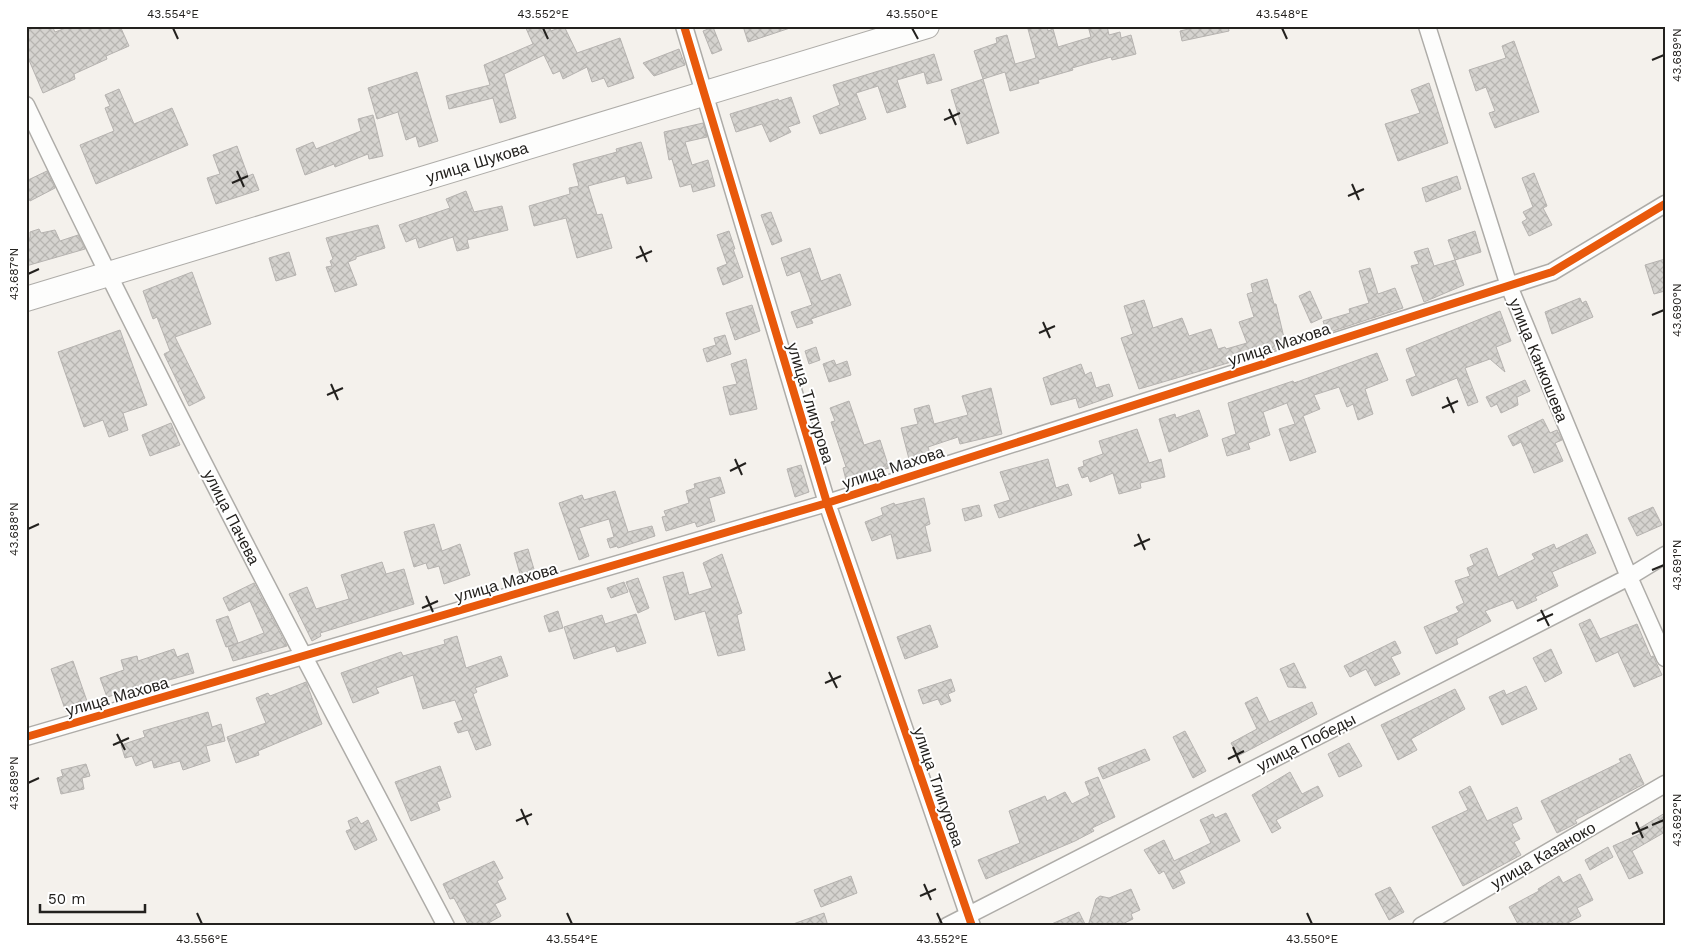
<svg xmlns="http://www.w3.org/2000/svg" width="1691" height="952" font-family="'Work Sans',sans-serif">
<defs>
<pattern id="building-cross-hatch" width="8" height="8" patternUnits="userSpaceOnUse" patternTransform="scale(1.25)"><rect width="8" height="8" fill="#d5d3cf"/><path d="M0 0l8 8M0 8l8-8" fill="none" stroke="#b7b5b1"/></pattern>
</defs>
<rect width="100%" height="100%" fill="#f4f1ec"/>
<path fill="url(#building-cross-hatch)" stroke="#b6b3b0" d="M33,26H52L55,32L71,26H120L129,46L106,56L107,59L74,74L75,79L43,93L26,53V29Z
M525,26H549L551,31L564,26L577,53L620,38L634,78L608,87L604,78L592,82L587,67L563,79L560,71L553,74L544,55L504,74L516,118L500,123L493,98L449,109L446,96L490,85L484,65L533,44Z
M743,26H790V28L748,42Z
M1039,26H1047L1048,31L1053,29L1058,47L1091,37L1088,26H1107L1109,35L1120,32L1121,38L1131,35L1136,54L1112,60L1111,57L1072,68L1073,70L1038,80L1039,83L1010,91L1005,72L983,79L974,51L997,43L996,38L1007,35L1015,64L1036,58L1028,29Z
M1201,26H1228L1229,31L1182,41L1180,31Z
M713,27L722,50L712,54L703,31Z
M1514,41L1539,112L1495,128L1489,113L1495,111L1486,87L1476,91L1469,70L1506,58L1502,46Z
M679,49L685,65L654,76L643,63Z
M934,54L942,80L927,84L924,72L897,80L906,107L887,113L878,86L856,93L866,119L820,134L813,116L840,105L833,85Z
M417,72L438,141L419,147L416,136L406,140L398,112L377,119L368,88Z
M983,79L999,133L967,144L951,90Z
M1429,83L1448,143L1398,161L1385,124L1420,113L1411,90Z
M119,89L134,124L172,108L188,145L96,184L80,145L114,131L105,108L110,106L105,95Z
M791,97L800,123L788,127L791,132L770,142L762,124L736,132L730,114L778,99L779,101Z
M373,115L383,156L369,159L368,154L335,167L334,164L305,175L296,149L313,142L316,149L361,131L358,119Z
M703,123L707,137L685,142L692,165L708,160L715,186L693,192L691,184L680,187L672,159L669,160L664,132Z
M641,142L652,178L627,184L625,176L588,186L597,215L602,214L612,248L577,258L566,218L534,226L529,206L570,194L569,188L579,186L573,164L617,152L616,149Z
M237,146L248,176L253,174L259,190L216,204L207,178L220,174L213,155Z
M47,171L55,188L30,201L26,194V181Z
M1534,173L1547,206L1543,208L1552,225L1529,236L1522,222L1527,219L1523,212L1533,207L1522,178Z
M1457,176L1461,189L1426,202L1422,188Z
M466,191L474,212L502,206L508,230L467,240L469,248L457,251L453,237L419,248L416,238L406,242L399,225L450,208L446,199Z
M771,212L782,241L772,245L761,215Z
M378,225L385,248L356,257V259L348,262L357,285L335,292L326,267L332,266L330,261L333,259L326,238Z
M39,229L41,233L55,230L60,241L78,235L85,249L26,266V239L30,238V232Z
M729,231L735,249H733L743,277L723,285L717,268L727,264L717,235Z
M1475,231L1481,252L1455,260L1448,240Z
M810,248L821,281L840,274L851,305L811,319L813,323L797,328L791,312L812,305L800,271L787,276L781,258Z
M1428,248L1434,266L1455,260L1464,285L1424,302L1411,266L1419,264L1414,252Z
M289,252L296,275L276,281L269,258Z
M1665,259V291L1654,294L1645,265Z
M1370,268L1378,294L1395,288L1403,308L1327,333L1323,321L1350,313L1349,309L1369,303L1359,271Z
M192,272L211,324L175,337L205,398L189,406L164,354L170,351L157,317L153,319L143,291Z
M1267,279L1274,304H1276L1286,346L1139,389L1121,338L1133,334L1124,306L1144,300L1153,328L1182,318L1189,336L1211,329L1218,349L1225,347L1226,349L1247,343L1239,322L1254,317L1247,294L1253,292L1251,284Z
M1310,291L1322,318L1311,323L1299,296Z
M1580,298L1582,303L1586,301L1593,317L1552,334L1545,312Z
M752,305L760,331L735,340L726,313Z
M1500,311L1511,341L1496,347L1505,372L1490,359L1465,368L1478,402L1468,406L1457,378L1412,396L1406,380L1416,376L1406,349Z
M120,330L147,405L123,413L128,430L109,437L103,420L84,427L58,352Z
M725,335L731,354L707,362L703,349L716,345L714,338Z
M816,347L820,360L809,364L805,351Z
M1377,353L1388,380L1365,389L1373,414L1358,420L1353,404L1347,407L1339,387L1314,395L1320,409L1303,416L1316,452L1290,461L1279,429L1295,424L1287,403L1263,412L1270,435L1248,443L1250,449L1227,456L1222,439L1236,434L1228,403L1293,381L1294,383Z
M746,359L757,409L730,415L723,387L737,384L731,364Z
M834,360L836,365L847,361L851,375L829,382L823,364Z
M1081,364L1085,375L1091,372L1096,388L1109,384L1113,396L1079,408L1076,398L1051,405L1043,378Z
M1525,380L1530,391L1517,397L1518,405L1501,413L1497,404L1491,407L1486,397Z
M991,388L1002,434L960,444L958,437L928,447L930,453L909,459L901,428L918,424L914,409L929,405L934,424L968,415L962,396Z
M849,401L864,445L880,440L889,468L846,480L843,468L846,467L831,422L835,421L830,408Z
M1199,410L1208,436L1169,452L1159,419L1175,414L1176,418Z
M1543,419L1550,433L1557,430L1562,440L1555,443L1563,461L1534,473L1521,442L1513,446L1508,436Z
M171,423L180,445L150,456L142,435Z
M1137,429L1149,463L1161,459L1165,477L1140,483L1141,488L1119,494L1113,473L1090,482L1088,476L1082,478L1078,468L1084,466L1083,461L1103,454L1099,441Z
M1048,459L1056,488L1068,484L1072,495L999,518L994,505L1010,500L1000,472Z
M801,465L809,492L795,497L787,469Z
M720,477L725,493L709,498L715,521L697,527L695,522L666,531L662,517L666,516L664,511L689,503L686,491L695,488L694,484Z
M615,491L628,532L652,526L655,536L618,548L617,546L610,548L607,539L614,537L609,519L579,528L589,556L579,560L559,503L582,495L584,500Z
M924,498L930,524L925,526L931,551L897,559L891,534L872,541L865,522L883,515L881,508L894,503L895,505Z
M979,505L982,516L965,521L962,509Z
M1653,507L1662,525L1637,536L1628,518Z
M434,524L442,551L460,544L470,575L444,584L439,566L428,569L426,563L414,567L404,532Z
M1587,534L1596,553L1552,572L1558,586L1535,597L1537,600L1517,609L1513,600L1485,611L1491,621L1456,639L1458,644L1436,654L1424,627L1459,612L1456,607L1464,603L1455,581L1470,576L1467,568L1474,565L1470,555L1487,548L1498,577L1535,559L1532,554L1554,544L1556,549Z
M528,549L536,576L522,581L514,553Z
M722,554L742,613L737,615L745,650L718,656L705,611L675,620L663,577L683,572L689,595L712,588L703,563Z
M382,562L386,574L404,569L414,604L320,633L321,636L312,641L289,594L307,587L316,609L349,599L341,575Z
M638,578L649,608L638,613L626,582Z
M624,582L628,592L611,598L607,588Z
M254,583L287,646L233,661L228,647L264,633L250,601L229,611L223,598Z
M558,611L563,628L549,632L544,616Z
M636,614L646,643L617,652L615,646L574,659L564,627L602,615L605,624Z
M228,616L238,643L226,647L216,620Z
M1590,619L1600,639L1637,624L1651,657L1653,656L1662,675L1634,687L1618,652L1596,662L1579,624Z
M930,625L938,647L905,659L897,637Z
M457,636L466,668L501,656L508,676L475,688L477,692L473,694L491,745L476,750L468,730L458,733L454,723L463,720L455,700L423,709L413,675L376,688L379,693L353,703L341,673L401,652L403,656L445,644L444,640Z
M1395,641L1401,653L1391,657L1400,674L1375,686L1366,669L1350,677L1344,666Z
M174,649L177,657L188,653L194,673L107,697L100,678L124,670L121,660L137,656L138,661Z
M1551,649L1562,673L1545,682L1533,658Z
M73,661L88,704L66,712L51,669Z
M1294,663L1306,688L1288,687L1280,669Z
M951,679L955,691L948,694L951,701L941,705L938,699L923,704L918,690Z
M306,682L322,724L258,751L259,755L236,763L227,737L266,723L256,698L268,693L270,696Z
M1526,686L1537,709L1502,725L1489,697L1504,690L1506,695Z
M1455,689L1465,709L1411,739L1417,750L1398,760L1381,725Z
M1257,697L1269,722L1312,702L1317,714L1238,756L1231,743L1257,729L1245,703Z
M208,712L212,727L221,724L225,741L206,746L210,761L183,770L180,761L154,768L152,760L136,766L132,756L125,758L121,745L145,737L143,731Z
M1185,731L1206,771L1193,778L1173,737Z
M1349,743L1362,766L1339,777L1328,754Z
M1145,749L1150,760L1103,779L1098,768Z
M1630,754L1644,784L1575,820L1577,823L1557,833L1541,801L1621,762L1619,759Z
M86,764L90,776L82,778L84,789L61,794L57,778L63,776L61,770Z
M440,766L451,797L437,802L440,810L411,821L395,782Z
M1290,772L1302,794L1318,786L1323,796L1276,820L1281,828L1272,833L1252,795Z
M1098,777L1115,817L1092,828L1094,831L1075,841L986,879L978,860L1020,843L1009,811L1045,796L1047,801L1065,792L1072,804L1090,795L1085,782Z
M1470,786L1487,821L1517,807L1522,819L1512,824L1520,839L1514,842L1521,855L1463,886L1432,827L1468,810L1459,792Z
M1226,813L1240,841L1179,871L1185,883L1173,889L1164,871L1159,874L1144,850L1164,840L1174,861L1211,843L1200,820L1213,814L1215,818Z
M1665,813V832L1632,851L1643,873L1629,879L1613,846L1642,833L1640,828Z
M357,817L361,824L368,820L377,840L355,850L346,831L351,829L348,821Z
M1608,847L1613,857L1590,870L1585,860Z
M494,861L503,878L497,881L506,899L495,904L501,916L483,926H469L454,898L450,899L443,884Z
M1580,874L1593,900L1577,908L1581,916L1562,926H1519L1509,907L1539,891L1538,889L1559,876L1563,883Z
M851,876L857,893L821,907L814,890Z
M1390,887L1404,912L1389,920L1375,894Z
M1131,889L1140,910L1131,914L1133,919L1118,926H1088L1096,899L1100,896L1109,898Z
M1079,912L1086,926H1047Z
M824,913L828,926H794L793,924Z"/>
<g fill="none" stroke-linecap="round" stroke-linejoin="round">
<g stroke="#aeaca8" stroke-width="19">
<path id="minor" d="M684,26L827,503L972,926
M1427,26L1509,286L1629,577L1665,658
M26,105C158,382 302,654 446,926
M26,737L827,503L1552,272L1665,204
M947,926L1629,577L1665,555
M1421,926L1665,784"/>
</g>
<g stroke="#aeaca8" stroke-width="26">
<path id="secondary" d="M26,299L927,26"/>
</g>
<use href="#minor" stroke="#fdfdfc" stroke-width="16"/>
<use href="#secondary" stroke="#fdfdfc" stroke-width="24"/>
<g stroke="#fff" stroke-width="11">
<path id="cycleway" d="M684,26L827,503L972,926
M26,737L827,503L1552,272L1665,204"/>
</g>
<use href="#cycleway" stroke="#e8590c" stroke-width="8"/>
</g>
<path fill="none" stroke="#23211e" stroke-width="2" d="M173,28L178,39M543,28L548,39M912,28L918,39M1282,28L1287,39M1652,60L1664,55M949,109L956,125M944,120L960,113M237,171L244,187M232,183L248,176M1352,184L1359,200M1348,196L1364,189M640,246L647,262M636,258L652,251M28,274L39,269M1652,315L1664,310M1043,322L1050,338M1039,333L1055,326M331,384L338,400M327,395L343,388M1447,397L1454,413M1442,408L1458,401M735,459L742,475M730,471L746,463M28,529L39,524M1138,534L1145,550M1134,546L1150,539M1652,570L1664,565M426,596L433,612M422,608L438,601M1541,610L1549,626M1537,621L1553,614M829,672L837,688M825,683L841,676M117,734L125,750M113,745L129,738M1233,747L1240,763M1228,759L1244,751M28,783L39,778M521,809L528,825M516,821L532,814M1636,822L1643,838M1652,825L1664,820M1632,834L1648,827M924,884L931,900M920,896L936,889M197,913L202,924M567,913L572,924M937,913L942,924M1307,913L1312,924"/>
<g text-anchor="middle" stroke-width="4" stroke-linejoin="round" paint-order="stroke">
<g font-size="16" fill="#23211e" stroke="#fff">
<text transform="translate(477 162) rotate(-17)" y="6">улица Шукова</text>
<text transform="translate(1279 344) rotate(-18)" y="6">улица Махова</text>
<text transform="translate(1539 360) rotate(68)" y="6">улица Канкошева</text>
<text transform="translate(811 403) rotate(73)" y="6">улица Тлигурова</text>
<text transform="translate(893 467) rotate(-18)" y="6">улица Махова</text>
<text transform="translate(232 517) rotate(63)" y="6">улица Пачева</text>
<text transform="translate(506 582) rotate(-16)" y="6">улица Махова</text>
<text transform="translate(117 696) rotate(-16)" y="6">улица Махова</text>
<text transform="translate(1306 742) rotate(-27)" y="6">улица Победы</text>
<text transform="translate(939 787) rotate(71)" y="6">улица Тлигурова</text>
<text transform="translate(1543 855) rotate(-30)" y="6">улица Казаноко</text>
</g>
</g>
<rect width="1691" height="952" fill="none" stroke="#ffffff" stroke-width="55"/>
<path d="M40 904v8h105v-8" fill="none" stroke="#23211e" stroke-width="2.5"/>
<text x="48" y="904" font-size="15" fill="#23211e" stroke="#ffffff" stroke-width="4" paint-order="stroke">50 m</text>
<rect x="28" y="28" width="1636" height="896" fill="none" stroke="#23211e" stroke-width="2"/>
<g font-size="12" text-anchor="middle" fill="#23211e">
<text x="173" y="18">43.554°E</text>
<text x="543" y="18">43.552°E</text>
<text x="912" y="18">43.550°E</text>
<text x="1282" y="18">43.548°E</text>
<text transform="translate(1677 55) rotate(-90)" y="4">43.689°N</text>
<text transform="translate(14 274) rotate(-90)" y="4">43.687°N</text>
<text transform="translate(1677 310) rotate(-90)" y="4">43.690°N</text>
<text transform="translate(14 529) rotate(-90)" y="4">43.688°N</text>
<text transform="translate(1677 565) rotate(-90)" y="4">43.691°N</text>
<text transform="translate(14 783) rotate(-90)" y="4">43.689°N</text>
<text transform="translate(1677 820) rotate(-90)" y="4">43.692°N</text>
<text x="202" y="943">43.556°E</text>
<text x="572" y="943">43.554°E</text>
<text x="942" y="943">43.552°E</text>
<text x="1312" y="943">43.550°E</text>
</g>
</svg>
